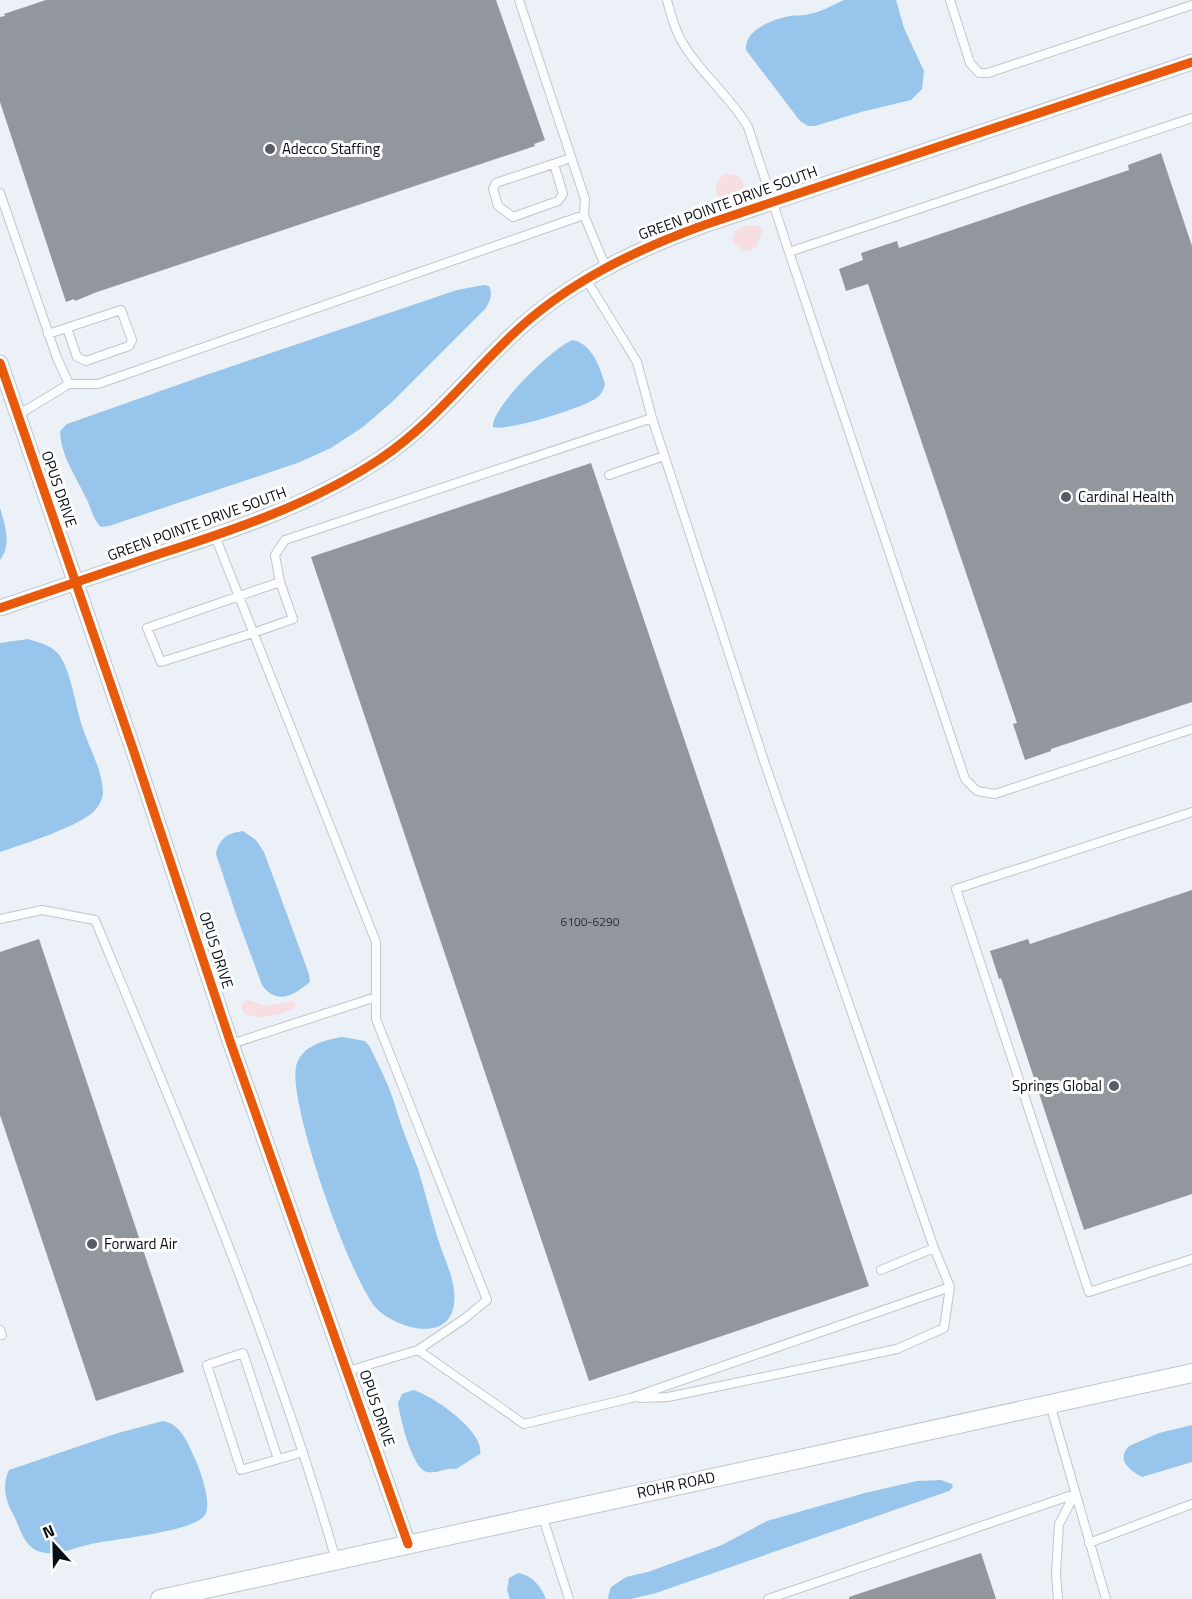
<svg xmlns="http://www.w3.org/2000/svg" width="1192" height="1599" font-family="'Titillium Web',sans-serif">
<rect width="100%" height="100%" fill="#ebf1f7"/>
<path fill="#f6dee3" d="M716 188a14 14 0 1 1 28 0a14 14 0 1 1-28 0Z
M744,226H760L763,230C760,235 759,240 757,245C751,257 736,248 732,240L735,231Z
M247,1000L266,1006L291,1001L298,1004C288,1015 254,1023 242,1011V1004Z"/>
<path fill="#98c5ec" d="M844,0H896L904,28L924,71L922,89L911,100L861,112L815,126H808L800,121L746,50C744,30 773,19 790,16C796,15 803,16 809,14C821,12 833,5 844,0Z
M484,285L489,286C493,295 490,300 486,308L392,402L363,427L331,448L300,462L265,474L109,526L101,527C93,520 91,507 86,498C76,476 61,457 60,431L67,424L203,376L457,290Z
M573,340C592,344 600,367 605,384C604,388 602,393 599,396C588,407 506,432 493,427C490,409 555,345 573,340Z
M0,508C5,525 12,545 0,560Z
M28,639C40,643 52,645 60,656C71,673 76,707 82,726C89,748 102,769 103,792C103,797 100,805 96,809C84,825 21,845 0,852V643Z
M243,831L256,840L264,852L309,974L310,982C294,995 277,1006 262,985L237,917L216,854C219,838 228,833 243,831Z
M342,1037L365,1041L370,1047C379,1066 389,1085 395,1105C401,1127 410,1148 418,1169C425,1192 431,1216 438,1239C444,1259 457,1282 454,1304C449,1344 396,1328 377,1309C352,1284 284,1095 297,1063C304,1045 325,1040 342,1037Z
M413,1390C432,1395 486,1432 480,1454L456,1469C446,1467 437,1474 427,1472C412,1469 400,1417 398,1403L402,1394Z
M163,1421C182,1424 189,1446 196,1461C201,1473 212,1503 205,1515C194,1532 113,1539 91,1544C77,1547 60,1555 46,1553C24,1551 21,1529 13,1514C5,1500 2,1484 9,1470L118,1433Z
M1192,1425V1462L1142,1477C1129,1470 1116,1460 1129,1446L1159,1433Z
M941,1480L952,1484L953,1487L949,1491L656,1593L631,1599H609L608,1597L611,1587L626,1577L648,1572L722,1545L767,1521L865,1493L917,1481Z
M518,1573C532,1575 541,1586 546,1599H510L507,1590L509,1578Z"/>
<path fill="#91979d" d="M46,0H496L545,140L534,144L535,146L97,292L75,301L74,299L66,302L0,102V17L5,16L4,14Z
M1161,153L1192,246V702L1051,749V751L1025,760L1013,724L1017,723L868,284L846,291L839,269L863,260L861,253L897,241L899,248L1129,170L1128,165Z
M591,463L869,1286L589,1381L311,557Z
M1192,890V1194L1084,1230L1001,978L999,979L990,951L1028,939L1030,944Z
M39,939L184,1372L96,1401L0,1115V952Z
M981,1553L996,1599H849V1597Z"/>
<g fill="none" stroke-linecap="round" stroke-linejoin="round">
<g stroke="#bfc6cc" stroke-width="10">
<path id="service" d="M519,0L585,199L584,215L606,268
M667,0C670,12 673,24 679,36C696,70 729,94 748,127L789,252L1192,118
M950,0L970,63L979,73H988L1192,5
M554,164L563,194L558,201L513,217L498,206L493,189L496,183L571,158
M0,193L57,358L69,384H98L584,215
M789,252L965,779L977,791L995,794L1192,729
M48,334L121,310L132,340L129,346L86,361L77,357L67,328
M18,415L69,384
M652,418L765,764L934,1248
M609,475L664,456
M215,536L376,942V1019L487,1300L464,1319L418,1350L348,1371
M280,582L293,619L253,633L161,662L147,628L280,582L275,555L285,540L652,418L637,362L586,279
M1192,812L956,889L1089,1292L1192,1259
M0,919L42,910L95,920C183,1131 273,1341 336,1560
M231,1044L376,997
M0,1330L2,1335
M418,1350L524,1424L631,1398L950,1287L934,1248L881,1270
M640,1398L668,1397L897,1349L944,1328L950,1287
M1050,1404L1106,1599
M278,1459L243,1353L207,1365L241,1470L303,1452
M542,1515L569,1599
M1089,1543L1192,1504
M768,1599L1075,1494
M1058,1599L1056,1573L1059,1524L1075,1494"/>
</g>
<g stroke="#bfc6cc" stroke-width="17">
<path id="minor" d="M0,363L133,749L231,1044L408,1544
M0,608C53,590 106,572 159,554C236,529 312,504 380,459C431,425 468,377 512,335C566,283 635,250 704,225L1192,62"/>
</g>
<g stroke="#bfc6cc" stroke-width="20">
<path id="tertiary" d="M160,1599L1192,1373"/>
</g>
<use href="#service" stroke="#fcfdfe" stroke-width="8"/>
<use href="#minor" stroke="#fcfdfe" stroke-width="15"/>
<use href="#tertiary" stroke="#fcfdfe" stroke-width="18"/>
<g stroke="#fdfdfd" stroke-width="13">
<path id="cycleway" d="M0,363L133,749L231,1044L408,1544
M0,608C53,590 106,572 159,554C236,529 312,504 380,459C431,425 468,377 512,335C566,283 635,250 704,225L1192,62"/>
</g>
<use href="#cycleway" stroke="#e8590c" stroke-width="9"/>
</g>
<g fill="#575d63" stroke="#fdfdfd" stroke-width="2">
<circle cx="270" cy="149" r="6"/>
<circle cx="1066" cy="497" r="6"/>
<circle cx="1114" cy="1086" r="6"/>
<circle cx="92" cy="1244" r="6"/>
</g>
<g text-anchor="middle" stroke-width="6" stroke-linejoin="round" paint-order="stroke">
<g font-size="12" fill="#2a3036">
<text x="590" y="926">6100-6290</text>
</g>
<g font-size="15" fill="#070e14" stroke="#fdfdfd" text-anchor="start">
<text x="282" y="154">Adecco Staffing</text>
<text x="1078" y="502">Cardinal Health</text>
<text x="1102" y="1091" text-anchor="end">Springs Global</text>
<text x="104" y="1249">Forward Air</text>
</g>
<g font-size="15" fill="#070e14" stroke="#fdfdfd">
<text transform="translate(728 203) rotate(-20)" y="5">GREEN POINTE DRIVE SOUTH</text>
<text transform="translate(59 489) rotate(71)" y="5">OPUS DRIVE</text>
<text transform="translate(197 524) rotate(-20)" y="5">GREEN POINTE DRIVE SOUTH</text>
<text transform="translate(216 950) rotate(72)" y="5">OPUS DRIVE</text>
<text transform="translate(377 1408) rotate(71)" y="5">OPUS DRIVE</text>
<text transform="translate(676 1485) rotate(-12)" y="5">ROHR ROAD</text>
</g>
</g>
<g transform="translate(54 1545) rotate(338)" stroke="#fdfdfd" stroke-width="4.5" paint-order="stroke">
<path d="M0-4.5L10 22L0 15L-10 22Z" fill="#070e14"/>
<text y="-9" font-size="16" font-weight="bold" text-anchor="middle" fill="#070e14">N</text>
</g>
</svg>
